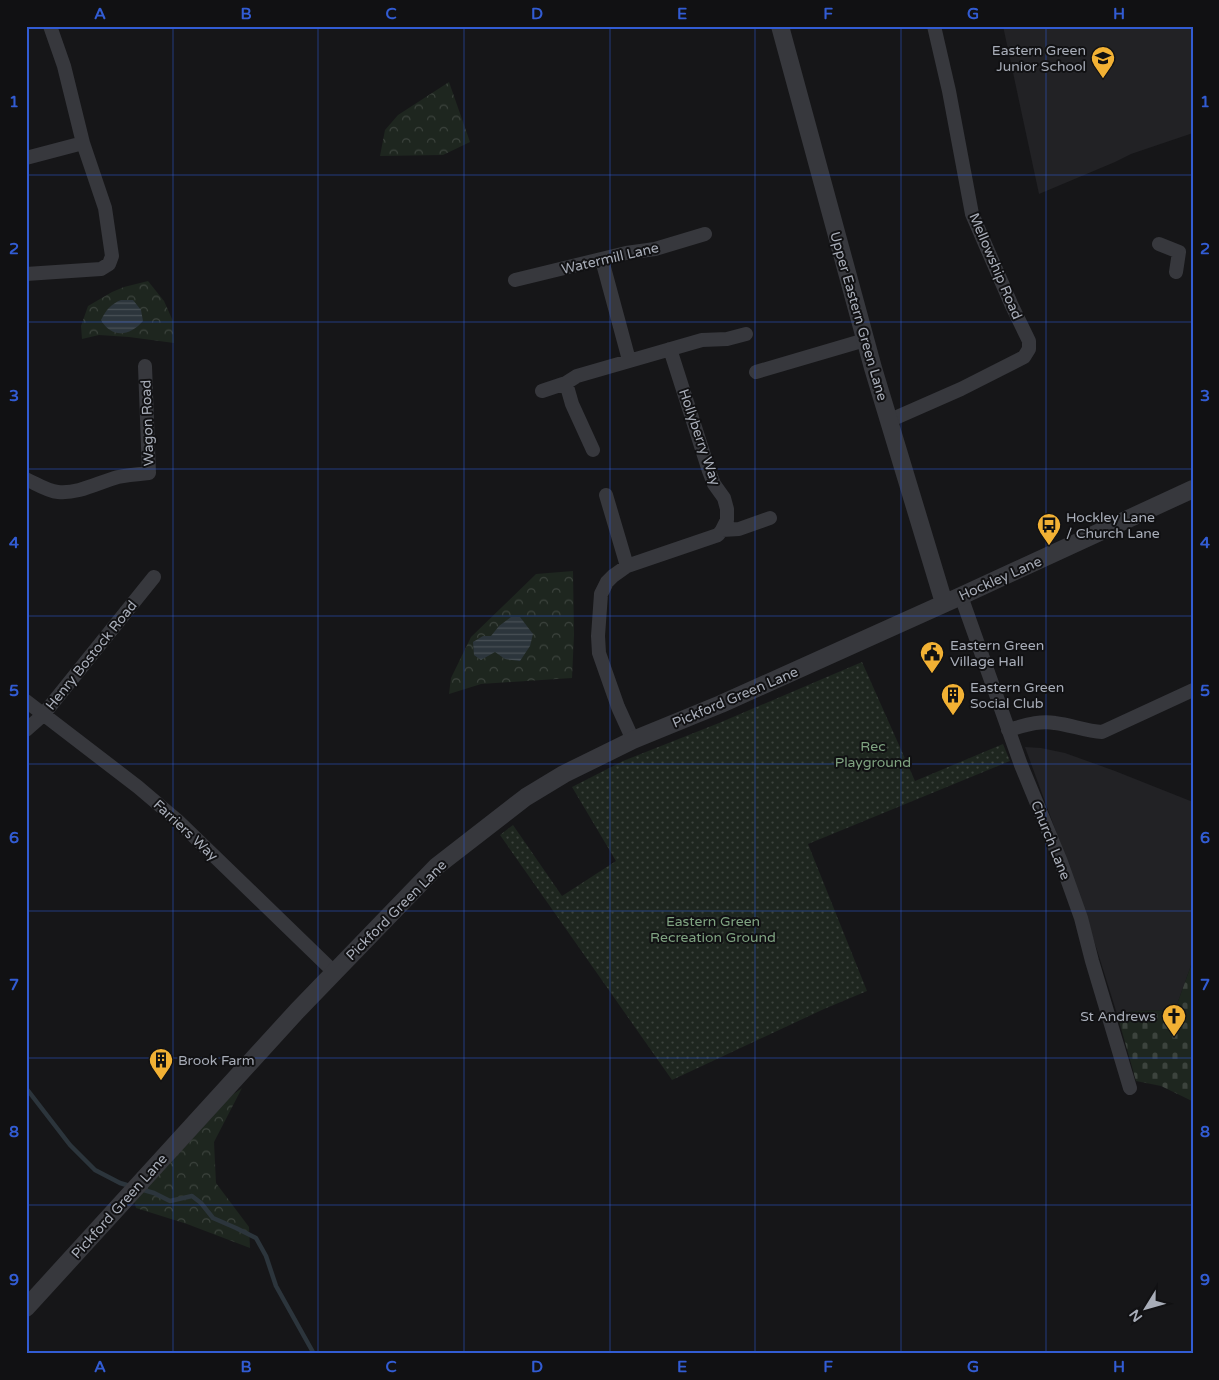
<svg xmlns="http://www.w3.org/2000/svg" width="1219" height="1380" font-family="'Varela Round',sans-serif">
<defs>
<pattern id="grass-dots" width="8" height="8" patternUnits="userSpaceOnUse" patternTransform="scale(1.25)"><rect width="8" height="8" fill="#1e261f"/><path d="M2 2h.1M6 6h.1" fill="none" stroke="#3c433d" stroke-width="1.8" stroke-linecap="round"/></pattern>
<pattern id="forest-crowns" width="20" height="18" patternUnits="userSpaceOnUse" patternTransform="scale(1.25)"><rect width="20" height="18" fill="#1e261f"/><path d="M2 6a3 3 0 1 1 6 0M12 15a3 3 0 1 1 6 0" fill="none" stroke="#3c433d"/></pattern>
<pattern id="cemetery-stones" width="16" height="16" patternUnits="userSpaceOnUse" patternTransform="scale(1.25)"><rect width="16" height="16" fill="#1e261f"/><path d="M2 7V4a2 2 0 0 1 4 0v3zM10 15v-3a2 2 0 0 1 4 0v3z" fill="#3c433d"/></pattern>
<pattern id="water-rules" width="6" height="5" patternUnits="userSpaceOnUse" patternTransform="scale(1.25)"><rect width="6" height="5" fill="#2c353c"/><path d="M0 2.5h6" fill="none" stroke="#485056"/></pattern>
</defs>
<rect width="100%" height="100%" fill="#161618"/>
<path fill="#222225" d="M1003,26H1193V133L1131,154L1115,162L1039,194Z
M1025,747L1041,748L1065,753L1115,771L1193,802V938L1192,942L1193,943V960L1175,1010L1135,1011L1117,1014L1097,950L1066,859Z"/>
<path fill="url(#grass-dots)" d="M862,662L915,781L1003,744L1010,761L808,844L867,991L824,1009L672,1080L500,835L513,825L562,896L616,861L572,787L623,761L719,723Z"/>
<path fill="url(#forest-crowns)" d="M449,82L470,142L443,155L380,156L385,130L398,115Z
M148,281L164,301L173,321L174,343L129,337L99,335L82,339L81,326L88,306L112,292L124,287Z
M573,571L574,635L572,678L481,684L449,694L451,678L471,637L536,574Z
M242,1088L214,1142L216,1183L249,1227L250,1248L187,1224L136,1208L134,1201L225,1100Z"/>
<path fill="url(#cemetery-stones)" d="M1193,960V1099L1192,1101L1161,1086L1136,1081L1117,1014L1135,1011L1175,1010Z"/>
<path fill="url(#water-rules)" d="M121,300H133L141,310L143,321C130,336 112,339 101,320C106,310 111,304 121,300Z
M511,617H520L533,634L530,646L520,661L505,659L495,652L481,660L474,655L473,642L483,636H491L499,626Z"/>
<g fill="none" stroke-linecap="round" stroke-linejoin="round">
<path stroke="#2c353c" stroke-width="4.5" d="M26,1088L70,1145L95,1170L120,1183L130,1186
M140,1189L154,1193L170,1201L192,1196L201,1203L213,1218L236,1228L256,1238L266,1256L276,1286L314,1354"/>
<path stroke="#37383d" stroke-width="14" d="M26,158L83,143
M1159,244L1179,252L1176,272
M602,260L629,360
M26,274L101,269L109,264L112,256L105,208L83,143L64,66L50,26
M515,280L626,253L655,249L705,234
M756,372L865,340
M566,383L572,404L593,450
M542,391L566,383L577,376L702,340L727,339L746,334
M888,420L895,418L961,389L1024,357L1029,349V341L1012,306L972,214L949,91L934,26
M26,479C37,484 47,491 58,492C79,494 99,482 118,477C128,475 139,474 149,473L145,366
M606,495L627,566
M722,530L739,529L770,518
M961,596L1021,765L1061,862L1081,918L1092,961L1130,1088
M26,701L138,787L178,821L334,972
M26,730L43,715L154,577
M1008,730C1023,726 1039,720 1055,723C1071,725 1086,731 1102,732L1193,690
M633,740L618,707L599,653L598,636L601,594L607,582L613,576L627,566L718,535L722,530L727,520V509L724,498L714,484L709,471L670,349"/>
<path stroke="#37383d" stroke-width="18" d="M780,26L873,368L944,603
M26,1308L297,1011L437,866L526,797L564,774L633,740L721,704L961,596L1193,489"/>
</g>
<path fill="none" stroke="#325cd3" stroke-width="1" stroke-opacity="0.55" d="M173,26V1354M318,26V1354M464,26V1354M610,26V1354M755,26V1354M901,26V1354M1046,26V1354M26,175H1193M26,322H1193M26,469H1193M26,616H1193M26,764H1193M26,911H1193M26,1058H1193M26,1205H1193"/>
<defs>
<g id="school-pin" transform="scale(1.25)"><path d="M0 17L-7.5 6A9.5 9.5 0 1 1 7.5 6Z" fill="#f2b134" stroke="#111113"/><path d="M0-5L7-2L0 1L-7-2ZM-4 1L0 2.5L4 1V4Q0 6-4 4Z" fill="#111"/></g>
<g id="bus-pin" transform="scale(1.25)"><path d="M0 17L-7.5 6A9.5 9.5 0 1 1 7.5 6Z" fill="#f2b134" stroke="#111113"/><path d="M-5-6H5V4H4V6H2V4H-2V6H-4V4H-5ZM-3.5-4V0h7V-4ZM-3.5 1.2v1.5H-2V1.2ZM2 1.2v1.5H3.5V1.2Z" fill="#111"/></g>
<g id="civic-pin" transform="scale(1.25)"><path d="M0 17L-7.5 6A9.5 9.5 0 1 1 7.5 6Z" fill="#f2b134" stroke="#111113"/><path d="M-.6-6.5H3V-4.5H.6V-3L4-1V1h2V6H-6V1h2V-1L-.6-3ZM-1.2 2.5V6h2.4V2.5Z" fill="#111"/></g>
<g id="building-pin" transform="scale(1.25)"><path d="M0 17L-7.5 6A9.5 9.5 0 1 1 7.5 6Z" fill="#f2b134" stroke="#111113"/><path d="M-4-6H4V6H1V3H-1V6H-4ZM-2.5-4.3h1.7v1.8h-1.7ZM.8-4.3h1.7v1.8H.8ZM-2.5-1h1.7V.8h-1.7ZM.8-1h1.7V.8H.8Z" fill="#111"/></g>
<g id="church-pin" transform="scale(1.25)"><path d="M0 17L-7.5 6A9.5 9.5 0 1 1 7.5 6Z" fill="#f2b134" stroke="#111113"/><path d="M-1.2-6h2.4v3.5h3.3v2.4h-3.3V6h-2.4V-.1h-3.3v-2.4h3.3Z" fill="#111"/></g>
</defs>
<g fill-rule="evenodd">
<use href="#school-pin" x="1103" y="58"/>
<use href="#bus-pin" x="1049" y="525"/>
<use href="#civic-pin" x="932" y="653"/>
<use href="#building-pin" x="953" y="695"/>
<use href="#church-pin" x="1174" y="1016"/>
<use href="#building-pin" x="161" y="1060"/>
</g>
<g text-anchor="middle" stroke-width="4" stroke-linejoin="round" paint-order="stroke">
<g font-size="14" fill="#a8adb8" stroke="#111113" text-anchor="start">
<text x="1086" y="55" text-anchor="end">Eastern Green<tspan x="1086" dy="16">Junior School</tspan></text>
<text x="1066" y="522">Hockley Lane<tspan x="1066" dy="16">/ Church Lane</tspan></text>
<text x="950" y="650">Eastern Green<tspan x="950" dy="16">Village Hall</tspan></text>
<text x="970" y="692">Eastern Green<tspan x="970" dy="16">Social Club</tspan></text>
<text x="1156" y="1021" text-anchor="end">St Andrews</text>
<text x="178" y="1065">Brook Farm</text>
</g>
<g font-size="14" fill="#a8adb8" stroke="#111113">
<text transform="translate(610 258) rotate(-13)" y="5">Watermill Lane</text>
<text transform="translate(996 266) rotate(67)" y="5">Mellowship Road</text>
<text transform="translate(859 316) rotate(74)" y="5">Upper Eastern Green Lane</text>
<text transform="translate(147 423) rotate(-92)" y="5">Wagon Road</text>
<text transform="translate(700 437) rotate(71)" y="5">Hollyberry Way</text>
<text transform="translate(1000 578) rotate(-24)" y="5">Hockley Lane</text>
<text transform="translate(91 655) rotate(-51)" y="5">Henry Bostock Road</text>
<text transform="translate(735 697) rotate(-23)" y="5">Pickford Green Lane</text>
<text transform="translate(186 830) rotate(43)" y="5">Farriers Way</text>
<text transform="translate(1051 840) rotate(68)" y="5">Church Lane</text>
<text transform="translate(396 910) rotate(-45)" y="5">Pickford Green Lane</text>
<text transform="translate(119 1206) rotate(-48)" y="5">Pickford Green Lane</text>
</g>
<g font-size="14" fill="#7fa381" stroke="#111113">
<text x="873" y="751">Rec<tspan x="873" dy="16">Playground</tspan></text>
<text x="713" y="926">Eastern Green<tspan x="713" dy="16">Recreation Ground</tspan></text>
</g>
</g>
<rect width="1219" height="1380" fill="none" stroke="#111113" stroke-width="55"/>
<g transform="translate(1146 1308) rotate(233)" stroke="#111113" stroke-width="4" paint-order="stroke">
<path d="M0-4L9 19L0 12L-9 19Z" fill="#a8adb8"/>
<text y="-8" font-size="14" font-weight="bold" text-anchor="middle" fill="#a8adb8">N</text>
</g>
<rect x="28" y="28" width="1164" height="1324" fill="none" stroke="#325cd3" stroke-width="2"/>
<g font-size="16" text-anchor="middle" font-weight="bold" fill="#325cd3">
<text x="100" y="19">A</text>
<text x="246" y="19">B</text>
<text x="391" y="19">C</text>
<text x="537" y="19">D</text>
<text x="682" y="19">E</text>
<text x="828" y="19">F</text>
<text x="973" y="19">G</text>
<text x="1119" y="19">H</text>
<text x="14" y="107">1</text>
<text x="1205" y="107">1</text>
<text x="14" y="254">2</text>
<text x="1205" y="254">2</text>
<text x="14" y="401">3</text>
<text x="1205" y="401">3</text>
<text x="14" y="548">4</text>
<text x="1205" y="548">4</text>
<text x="14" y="696">5</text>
<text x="1205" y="696">5</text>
<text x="14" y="843">6</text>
<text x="1205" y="843">6</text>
<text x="14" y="990">7</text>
<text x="1205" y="990">7</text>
<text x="14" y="1137">8</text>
<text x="1205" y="1137">8</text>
<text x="14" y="1285">9</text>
<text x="1205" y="1285">9</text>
<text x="100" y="1372">A</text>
<text x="246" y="1372">B</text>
<text x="391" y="1372">C</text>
<text x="537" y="1372">D</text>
<text x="682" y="1372">E</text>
<text x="828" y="1372">F</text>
<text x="973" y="1372">G</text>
<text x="1119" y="1372">H</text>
</g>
</svg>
